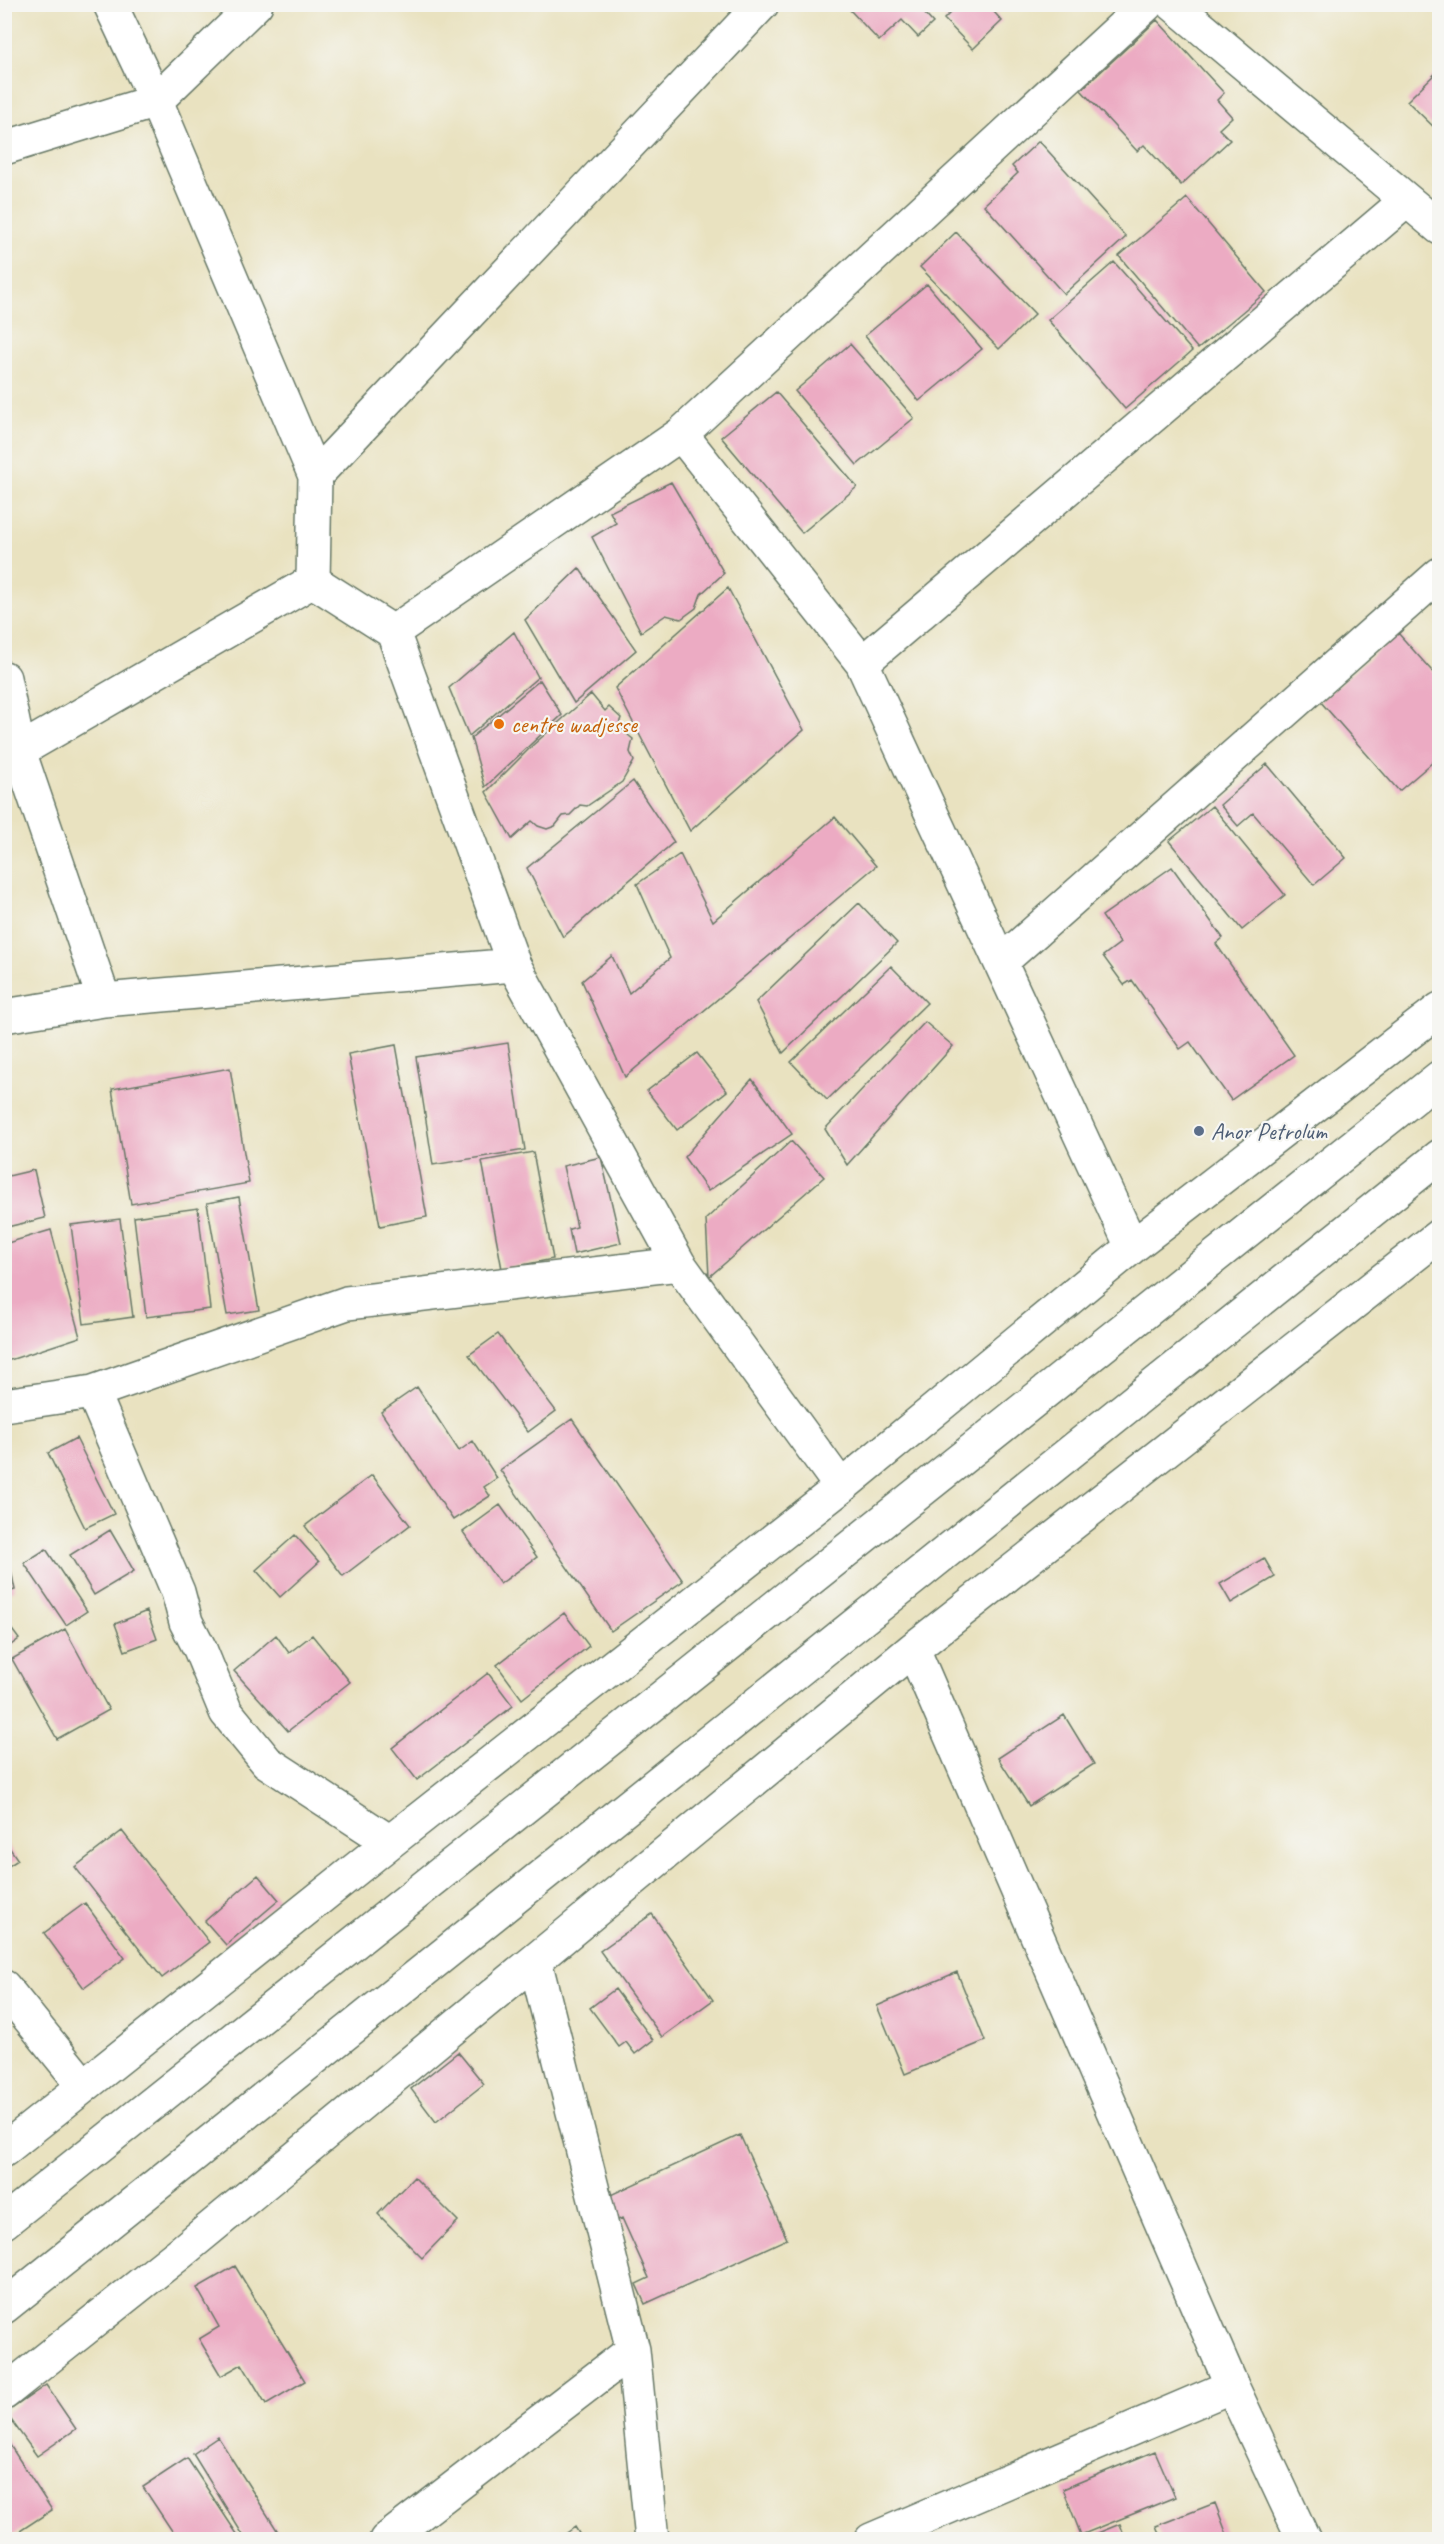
<svg xmlns="http://www.w3.org/2000/svg" width="1444" height="2544" font-family="Caveat,sans-serif">
<rect width="100%" height="100%" fill="#f6f6f2"/>
<filter id="ink" filterUnits="userSpaceOnUse"><feTurbulence type="fractalNoise" baseFrequency=".0167" numOctaves="2"/><feDisplacementMap in="SourceGraphic" scale="12" xChannelSelector="R" yChannelSelector="G"/><feConvolveMatrix kernelMatrix="1 2 1 2 8 2 1 2 1" color-interpolation-filters="sRGB"/></filter>
<filter id="wash" filterUnits="userSpaceOnUse"><feTurbulence type="fractalNoise" baseFrequency=".008" numOctaves="4" result="noise"/><feDisplacementMap in="SourceGraphic" scale="24" xChannelSelector="R" yChannelSelector="G"/><feGaussianBlur stdDeviation="1.35" result="paint"/><feColorMatrix in="noise" values="0 0 0 0 0 0 0 0 0 0 0 0 0 0 0 0 0 1.4 0 .05"/><feComposite in="paint" operator="in"/></filter>
<g filter="url(#wash)">
<rect width="100%" height="100%" fill="#e9e2c0"/>
<g id="blocks">
<path fill="#ecabc3" d="M856,4H916L933,23L918,37L902,20L879,41L850,10Z
M959,4H987L1002,21L973,49L944,19Z
M1157,20L1224,93L1217,100L1232,117L1219,129L1230,140L1181,185L1144,145L1137,151L1081,90Z
M1440,69V133L1407,101Z
M1039,141L1126,237L1064,294L984,205L1018,173L1012,166Z
M1187,198L1266,292L1198,349L1119,256Z
M956,232L1035,314L999,349L920,267Z
M1114,262L1192,351L1125,409L1048,320Z
M927,284L982,349L919,401L865,336Z
M850,344L914,418L857,465L795,391Z
M776,392L857,487L802,533L721,437Z
M671,482L724,573L701,594L696,608L681,619L666,615L641,632L592,537L616,523L610,512Z
M579,568L636,650L574,703L525,620Z
M728,588L804,730L690,831L615,688Z
M514,632L538,677L469,736L449,688Z
M1398,633L1440,680V756L1399,791L1320,701Z
M540,680L562,715L485,787L471,738Z
M591,694L605,711L609,707L621,718L619,724L623,731L633,739L630,752L634,761L622,782L587,806L580,805L570,815L563,816L555,826L547,829L538,826L532,821L512,839L486,792L533,745Z
M1267,764L1346,858L1314,885L1253,813L1238,826L1220,805Z
M633,781L674,842L563,937L527,868Z
M1212,806L1285,895L1242,930L1169,841Z
M835,817L876,866L625,1077L582,981L612,956L629,993L670,958L637,884L680,854L713,921Z
M1172,867L1223,938L1216,944L1294,1055L1231,1100L1190,1042L1180,1049L1132,980L1124,985L1103,956L1120,943L1102,916Z
M859,903L897,943L783,1053L756,1002Z
M891,966L927,1003L827,1100L791,1062Z
M925,1022L953,1046L847,1165L825,1129Z
M508,1043L525,1150L433,1165L416,1057Z
M396,1045L427,1217L380,1226L348,1054Z
M697,1053L727,1091L677,1130L647,1091Z
M230,1068L249,1183L131,1204L112,1089Z
M752,1079L792,1134L708,1191L684,1157Z
M791,1141L824,1177L709,1277L706,1219Z
M533,1152L553,1259L502,1269L482,1161Z
M601,1157L621,1243L574,1254L569,1229L577,1227L563,1166Z
M34,1170L45,1218L7,1227L4,1217V1177Z
M239,1197L259,1310L227,1315L207,1203Z
M198,1208L210,1309L146,1317L134,1217Z
M120,1219L133,1317L84,1324L71,1225Z
M51,1230L80,1337L4,1362V1244Z
M498,1334L556,1411L528,1432L469,1355Z
M417,1387L459,1451L473,1441L497,1478L484,1487L490,1496L453,1520L381,1412Z
M572,1419L683,1581L611,1631L500,1470Z
M76,1438L114,1514L85,1528L48,1453Z
M372,1475L410,1525L343,1576L305,1526Z
M500,1505L537,1557L500,1584L463,1532Z
M110,1530L134,1571L94,1595L70,1555Z
M295,1535L319,1562L280,1597L256,1570Z
M6,1545L15,1590L5,1593V1545Z
M46,1549L87,1611L66,1625L24,1563Z
M1264,1558L1275,1577L1231,1603L1220,1584Z
M147,1611L157,1639L125,1651L115,1624Z
M564,1613L589,1646L522,1699L497,1665Z
M4,1619L19,1639L4,1650Z
M65,1629L109,1710L57,1739L12,1659Z
M276,1635L289,1653L312,1635L350,1682L288,1731L234,1671Z
M488,1673L513,1706L417,1780L392,1748Z
M1064,1715L1094,1764L1029,1806L998,1758Z
M122,1831L209,1942L162,1978L75,1867Z
M4,1840L18,1860L4,1869Z
M258,1875L279,1900L226,1945L205,1921Z
M85,1903L125,1958L84,1988L44,1933Z
M652,1914L713,2000L662,2037L600,1951Z
M957,1972L985,2041L905,2074L877,2006Z
M615,1989L653,2040L635,2054L626,2042L619,2047L590,2008Z
M458,2052L484,2084L436,2122L411,2089Z
M740,2135L787,2239L645,2304L636,2284L649,2278L622,2218L615,2222L604,2198Z
M414,2177L458,2221L422,2258L378,2214Z
M235,2266L305,2381L266,2404L242,2364L221,2376L199,2339L219,2327L197,2288Z
M46,2385L76,2429L37,2456L6,2413Z
M4,2436L52,2510L14,2535L4,2521Z
M218,2437L282,2538L279,2540H246L193,2454Z
M1155,2451L1175,2497L1081,2535L1063,2489Z
M187,2458L241,2540H178L143,2487Z
M1215,2503L1229,2540H1162L1156,2526Z
M1120,2524L1126,2540H1083V2539Z
M575,2527L583,2540H557Z"/>
</g>
</g>
<g filter="url(#ink)">
<use href="#blocks" fill-opacity="0" stroke="#667765" stroke-width="1.5"/>
<g fill="none" stroke-linecap="round" stroke-linejoin="round">
<g stroke="#667765" stroke-width="36">
<path id="street" d="M110,4L156,101L315,476L313,581
M1173,4L1440,228
M4,148L156,101L256,4
M681,434L862,663L1132,1247
M315,476L762,4
M313,581L393,632L514,965L679,1264L841,1487
M393,632L681,434L1147,4
M862,663L1406,201
M4,678L19,751L104,1000
M4,753L19,751L313,581
M1001,962L1440,574
M4,1016L104,1000L514,965
M93,1392L178,1592L186,1622L200,1649L226,1712L267,1762L390,1842
M4,1405L93,1392L347,1303L679,1264
M913,1649L1232,2386L1304,2540
M535,1961L633,2350L652,2540
M4,1987L84,2086
M4,2150L390,1842L841,1487L1132,1247L1440,1009
M4,2393L180,2253L913,1649L1440,1235
M386,2540L633,2350
M871,2540L1232,2386"/>
</g>
<g stroke="#667765" stroke-width="36">
<path id="highway" d="M4,2222L1440,1077
M4,2307L1440,1156"/>
</g>
<use href="#street" stroke="#fff" stroke-width="33"/>
<use href="#highway" stroke="#fff" stroke-width="33"/>
</g>
</g>
<circle fill="#e8710a" stroke="#f6f6f2" stroke-width="2" cx="499" cy="724" r="6"/>
<circle fill="#5c6f8a" stroke="#f6f6f2" stroke-width="2" cx="1199" cy="1131" r="6"/>
<g text-anchor="middle" stroke-width="4.5" stroke-linejoin="round" paint-order="stroke">
<g font-size="24" fill="#c56008" stroke="#f6f6f2" text-anchor="start">
<text x="511" y="732">centre wadjesse</text>
</g>
<g font-size="24" fill="#4e5e75" stroke="#f6f6f2" text-anchor="start">
<text x="1211" y="1139">Anor Petrolum</text>
</g>
</g>
<rect width="1444" height="2544" fill="none" stroke="#f6f6f2" stroke-width="24"/>
</svg>
